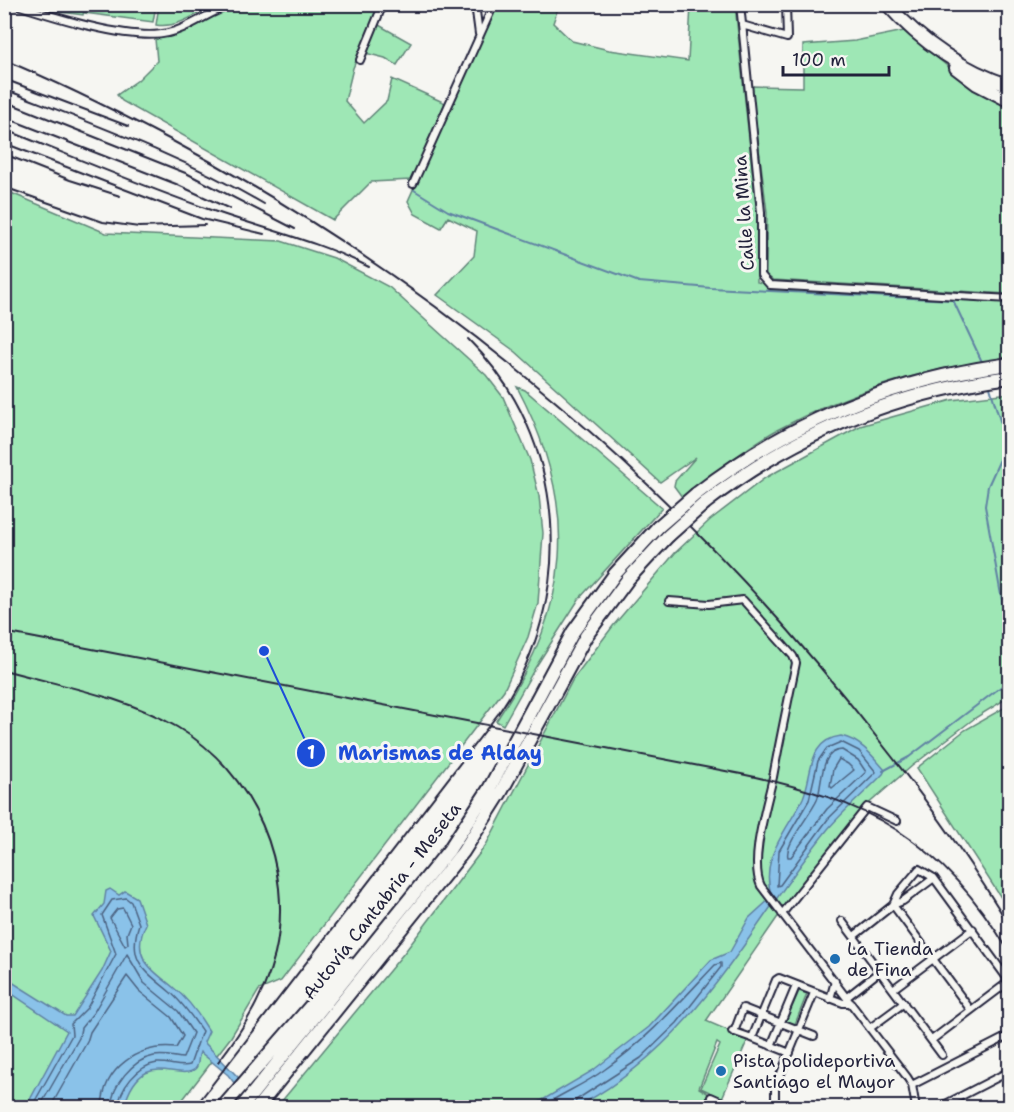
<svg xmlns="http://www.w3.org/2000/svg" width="1014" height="1112" font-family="'Shantell Sans',sans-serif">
<rect width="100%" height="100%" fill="#f6f6f2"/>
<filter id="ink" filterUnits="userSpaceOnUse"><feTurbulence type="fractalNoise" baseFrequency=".0167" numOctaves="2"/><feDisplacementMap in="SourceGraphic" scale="12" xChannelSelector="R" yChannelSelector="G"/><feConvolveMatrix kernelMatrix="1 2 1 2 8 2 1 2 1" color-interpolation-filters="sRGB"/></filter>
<g filter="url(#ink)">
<path fill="#9ee7b5" stroke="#608478" stroke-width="1.5" d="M381,4L353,68L345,101L364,123L387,101L392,79L445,103L412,180L371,182L333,220L122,101L117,95L138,80L157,61L155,39C183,36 202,17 228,10C276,0 332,5 381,4Z
M42,5H85L83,15L61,12Z
M86,5V4L156,5L153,22L85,13Z
M159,5V4L214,5C197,13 177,29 156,25Z
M495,5H559L553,23L572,41L609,50L688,61L691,5H735L758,224L757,282L790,289L1009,301V358C928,367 847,392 775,431C742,450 712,475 682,497L674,486L675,481L696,457L660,482L516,352L437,295L474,256L477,231L448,217L441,228L415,214L408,201Z
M377,24L411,43L397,65L385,58L365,53Z
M904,31L977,90L1009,106V294L773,280L766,275L767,212L751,86L803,87V45L855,41Z
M4,190L106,233L281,241L334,258L389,287L486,375L503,397L530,460L539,496L543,533L538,603L528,637L504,690L281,981L259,990L231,1037L177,1107H5Z
M517,387L525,390L662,508L579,599L535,668L503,725L496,721C572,608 581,508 517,387Z
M1009,393V697L975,718L912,766L858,813L777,918L706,1021L748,1039L722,1098L701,1088L720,1045L717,1043L699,1088L709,1094L702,1107L276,1108L404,953L486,845L573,679L613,626L675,553L710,520L765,478L860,426L952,400Z
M1009,705V910L917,768L965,730Z
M799,991L807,994L795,1024L786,1021Z"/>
<path fill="#8ac2e9" stroke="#6082a3" stroke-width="1.5" d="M841,736C860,740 872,755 885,770L883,774C865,793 845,809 828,829C749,927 698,1041 582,1104L575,1107L529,1108L592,1071L649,1027L711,960L730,952L749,918L772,897C758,858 788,830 803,798C813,775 807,740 841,736Z
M110,889L119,895L125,891L137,898L146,924C130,957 151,969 174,988C188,999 200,1016 209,1031L204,1042L267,1107H253L228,1075L200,1052C197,1058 200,1065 195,1069C178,1083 141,1045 124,1107H26L67,1031L5,989L4,977L66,1016H73L102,971L111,951L94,916L104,904L106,891Z"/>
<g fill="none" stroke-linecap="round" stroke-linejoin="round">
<path stroke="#4c6281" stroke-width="1.5" d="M841,742L859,751L876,772L828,819L780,885L777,886L779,851L809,800L818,761L827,748Z
M842,750L858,760L866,772L827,809L791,857H788C784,845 811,814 817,800C823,785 819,750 842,750Z
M839,759L848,764L854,770L832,788L830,786L833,769Z
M123,908L131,924L127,934L128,944L125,946L110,918L117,909Z
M31,1108L72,1035L71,1024L87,1008L116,954L102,915L112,900L126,898L131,902L139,924C127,961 144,970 170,992C183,1003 193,1018 202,1031L190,1065C180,1068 168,1062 157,1063C137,1066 120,1088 118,1108
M39,1108L79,1038L81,1028L94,1012L127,954L144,983L178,1011L193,1033L183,1058C174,1057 164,1054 154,1056C132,1060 112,1085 111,1108
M50,1108L87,1042L90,1032L127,976L139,991L171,1017L183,1036L176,1048C139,1044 103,1067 102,1108
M540,1108C560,1094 584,1085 604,1070C647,1040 679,1003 715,965L721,963V967L677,1023L641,1058L576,1100L574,1108"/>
<path stroke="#6082a3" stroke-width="2" d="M414,190L448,211L639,282L711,288L953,300L983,364
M989,384L1007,444L988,486L985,506L1010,645
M883,771L909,757L1010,680"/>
<g stroke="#22223b" stroke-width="10">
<path id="street" d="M14,4C51,16 131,42 168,33C192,28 211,9 236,4
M475,4L479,34
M740,4L761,212V275L770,285L1010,299
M786,5L867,6
M742,25L787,38L786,4
M360,60L383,4
M413,184L494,4
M669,601L709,604L743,600L793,656L796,663C788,701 780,739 773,777C767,805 749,861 761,886L907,1077L912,1085L916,1108
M934,878L903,901L893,905L970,1009
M782,914L867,807L897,821
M842,921L942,1055
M854,936L893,905L898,894L919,869L934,878L1007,978V983L933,1039
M893,989L973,929
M847,997L880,971
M830,999L835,981
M870,1028L904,1003
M732,1031L752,1038
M734,1032L743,1008L814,1036
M771,1046L796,986
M790,1053L752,1038L776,980L779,978L843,1003H851
M912,1085L1010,1035
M711,1097L736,1108
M781,1108L775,1100V1088L814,993
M938,1108L1010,1071"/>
</g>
<g stroke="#22223b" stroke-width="16">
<path id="highway" d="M887,4C921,42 962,70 1010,86
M956,68L977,84L1010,101
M696,494C789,422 893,379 1010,364
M705,503C795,433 897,392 1010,377
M222,1108L348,963
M241,1108L449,850L489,789L573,632L615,574L658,527
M257,1108L463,852L501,792L586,636L628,579L668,536"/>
</g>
<use href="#street" stroke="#f6f6f2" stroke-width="6"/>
<use href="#highway" stroke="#f6f6f2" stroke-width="12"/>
<path stroke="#22223b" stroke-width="2" d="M4,60C61,83 116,111 169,139C448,287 690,496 882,744C928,802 972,863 1010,927
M4,79L128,126
M4,89C93,124 182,156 264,204
M4,101L188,174L295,229
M4,117L176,184L230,209
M4,129C71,156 137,184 205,208C260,228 316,240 369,267
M4,143L202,219L264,234
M4,154L70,180L120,196
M4,187L103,222L139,227L205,225
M4,632L741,774C869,800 941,839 1010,953
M4,670C62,686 126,697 177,727C254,772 295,867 275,954C265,995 243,1030 218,1062
M194,1108L498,714C578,600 569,438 468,339"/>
<g stroke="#22223b" stroke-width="16" stroke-linecap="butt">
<path id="highway-bridge" d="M658,527L696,494
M668,536L705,503"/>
</g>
<use href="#highway-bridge" stroke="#f6f6f2" stroke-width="12"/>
</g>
</g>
<g fill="#1f6fb2" stroke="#f6f6f2" stroke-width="2">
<circle cx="835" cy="959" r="6"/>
<circle cx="721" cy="1071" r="6"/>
</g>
<g text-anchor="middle" stroke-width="6" stroke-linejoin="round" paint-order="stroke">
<g font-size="18" fill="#22223b" stroke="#f6f6f2">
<text transform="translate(744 213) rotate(-94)" y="6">Calle la Mina</text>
<text transform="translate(382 901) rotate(-52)" y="6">Autovía Cantabria - Meseta</text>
</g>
<g font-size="18" fill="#22223b" stroke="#f6f6f2" text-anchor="start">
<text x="847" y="955">La Tienda<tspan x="847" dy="21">de Fina</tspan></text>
<text x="733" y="1067">Pista polideportiva<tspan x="733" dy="21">Santiago el Mayor</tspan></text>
</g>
</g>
<path fill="none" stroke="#1d4ed8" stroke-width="2" d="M264 651L311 753"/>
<g fill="#1d4ed8" stroke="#f6f6f2" stroke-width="2">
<circle cx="264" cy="651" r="6"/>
<circle cx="311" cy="753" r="15"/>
</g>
<g font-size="18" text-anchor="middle" font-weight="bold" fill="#fff">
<text x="311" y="759">1</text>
</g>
<g font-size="20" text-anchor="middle" font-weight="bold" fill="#1d4ed8" stroke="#f6f6f2" stroke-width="6" stroke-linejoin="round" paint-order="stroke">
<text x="440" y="760">Marismas de Alday</text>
</g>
<rect width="1014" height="1112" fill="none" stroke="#f6f6f2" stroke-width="24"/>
<rect x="12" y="12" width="990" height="1088" fill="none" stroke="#22223b" stroke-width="2" filter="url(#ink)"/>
<path d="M783 66v9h106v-9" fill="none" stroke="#22223b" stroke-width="3"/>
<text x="792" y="66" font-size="18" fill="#22223b" stroke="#f6f6f2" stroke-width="4.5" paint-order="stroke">100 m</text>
</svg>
